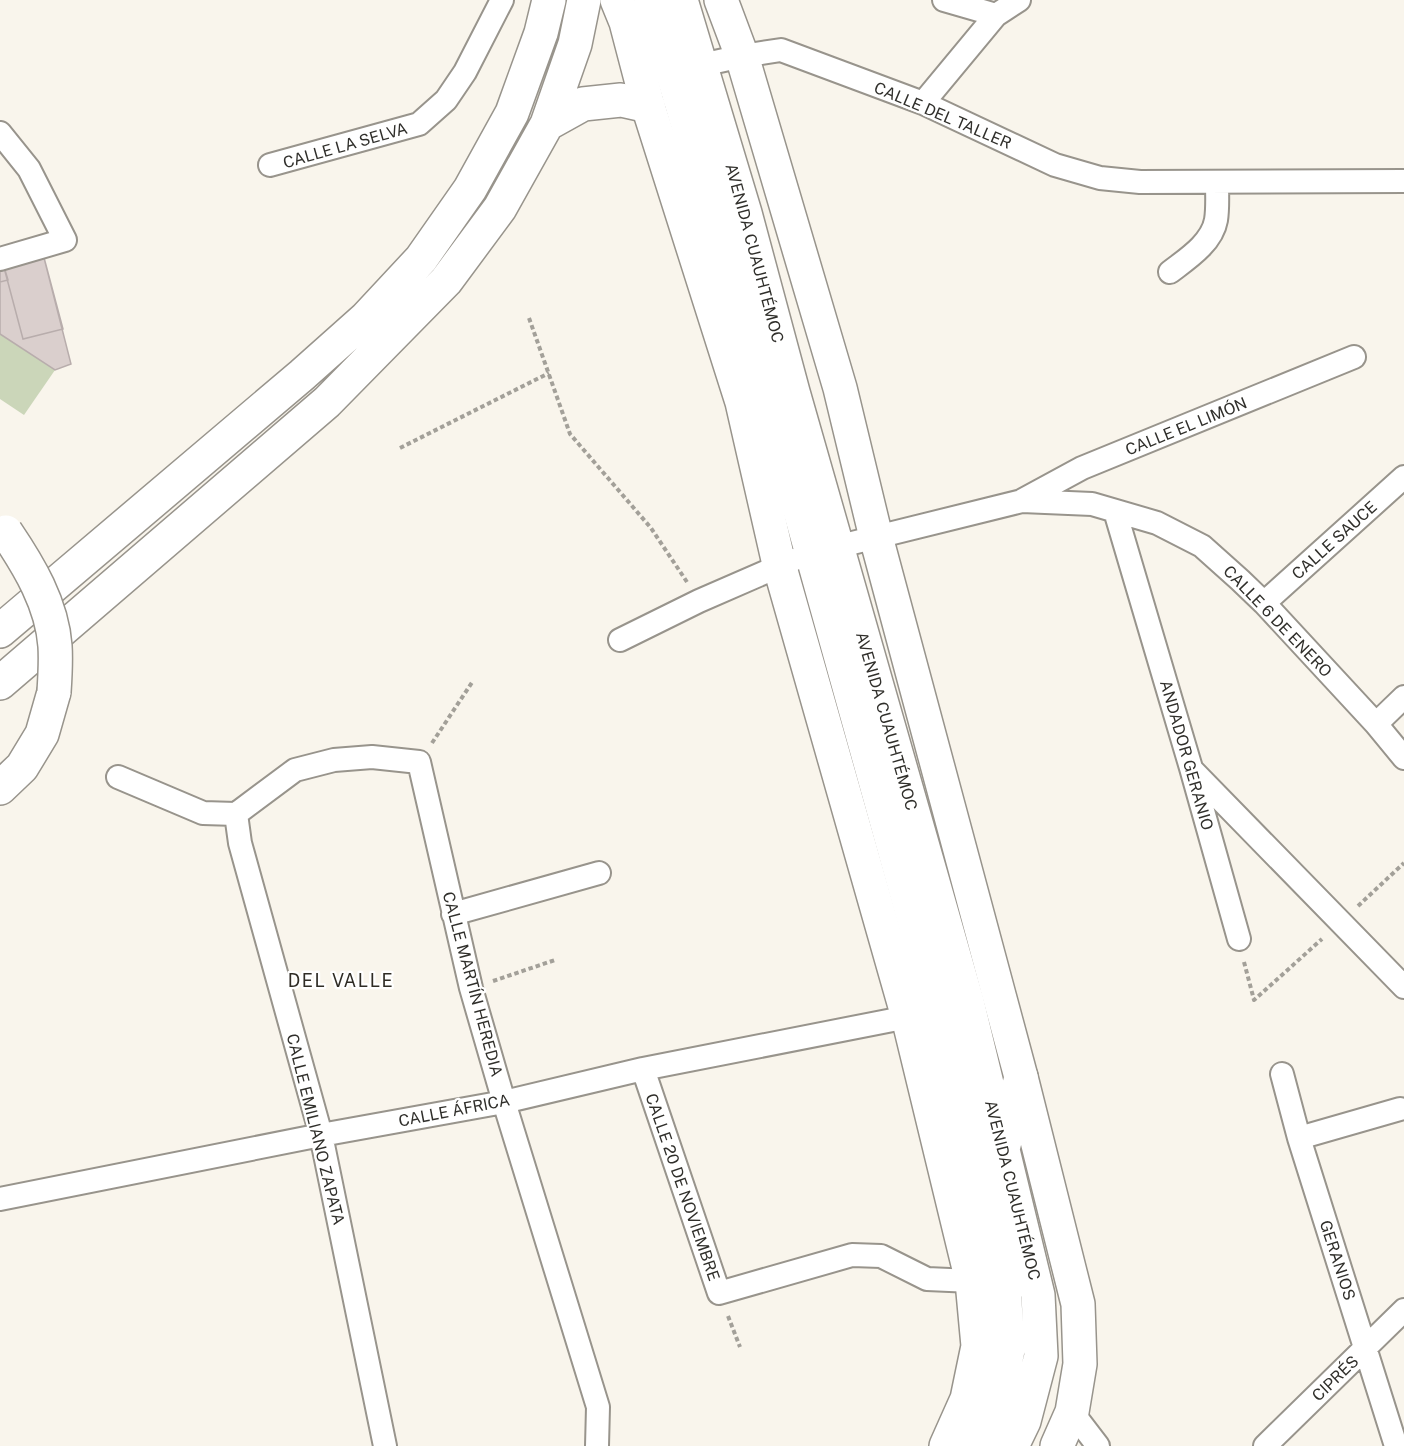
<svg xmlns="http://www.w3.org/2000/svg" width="1404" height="1446" font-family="'Public Sans',sans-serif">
<rect width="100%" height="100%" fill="#f9f5ec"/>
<path fill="#cbd6b9" d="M0,334L55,370L24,415L0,399Z"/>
<path fill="#dacfcd" stroke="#b8adac" stroke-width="1.5" d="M42,250L71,364L55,370L0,334V261Z
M42,250L63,329L23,339L2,260Z
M2,260L8,280L0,282V261Z"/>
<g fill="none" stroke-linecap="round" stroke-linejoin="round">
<g stroke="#98948c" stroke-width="26">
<path id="street" d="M944,0L996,15
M688,68L742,56L781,50L923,103L1055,165L1100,178L1140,182L1404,181
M923,103L996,15L1019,0
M0,133L29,169L65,240L0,259
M270,165L419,124L446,100L465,72L502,0
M1170,272C1187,259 1212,243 1216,220C1218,208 1217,194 1217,182
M1023,500L1082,468L1354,357
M1115,511L1191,768L1239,939
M824,550L1022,501L1092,504L1157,523L1202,546L1240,580L1264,603L1376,724L1404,758
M1264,603L1404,477
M620,640L699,601L793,560
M1376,724L1404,697
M1192,770L1404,987
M118,777L203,813L236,814L295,770L334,760L372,757L419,762L471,988L504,1102L598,1407L597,1446
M236,814L240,843L321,1135L385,1446
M453,914L599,873
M643,1069L719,1293L852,1255L881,1256L927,1279L972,1281
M1282,1074L1299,1138L1396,1446
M1299,1138L1400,1109
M0,1199L321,1135L504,1102L643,1069L908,1017
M1072,1412L1098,1446
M1265,1446L1404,1310"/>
</g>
<g stroke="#98948c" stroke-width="36">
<path id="secondary" d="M617,0L626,22L648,106L742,402L779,564L908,1017L972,1281L978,1346L967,1399L946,1446
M721,0L742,56L840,388L876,537L1021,1077L1078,1304L1080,1364L1072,1412L1057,1446"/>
</g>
<g stroke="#98948c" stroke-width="36">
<path id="primary" d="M651,0L768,396L939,1010L1004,1285L1008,1350L996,1407L977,1446
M681,0L745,213L793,392L967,1001L1038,1295L1041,1356L1024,1421L1012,1446
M547,124L583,104L621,100L648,106
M0,631L302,375L366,318L421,259L470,189L512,113L541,33L549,0
M0,683L327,402L446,281L500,208L547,124L575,44L584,0
M1004,1145L1021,1077"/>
</g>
<g stroke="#98948c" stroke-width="36">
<path id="highway" d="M0,788L22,767L42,734L54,692"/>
</g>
<path stroke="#a3a099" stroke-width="4" stroke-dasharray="4.5 3" stroke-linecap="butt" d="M529,318L570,434L651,528L687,582
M400,448L549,373
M432,743L473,681
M1358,906L1404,863
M1244,962L1254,1000L1322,939
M493,981L555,960
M728,1316L740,1347"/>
<use href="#street" stroke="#fff" stroke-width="22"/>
<use href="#secondary" stroke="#fff" stroke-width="33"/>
<use href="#primary" stroke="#fff" stroke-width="33"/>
<use href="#highway" stroke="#fff" stroke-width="33"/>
<g stroke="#98948c" stroke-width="36" stroke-linecap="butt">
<path id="highway-bridge" d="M6,532C29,566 52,604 55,646C56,661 55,677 54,692"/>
</g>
<use href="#highway-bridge" stroke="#fff" stroke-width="33"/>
</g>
<g text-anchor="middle" stroke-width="4.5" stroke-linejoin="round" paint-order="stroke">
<g font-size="16" fill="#302f2b" stroke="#fff">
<text transform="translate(943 115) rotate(23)" y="6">CALLE DEL TALLER</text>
<text transform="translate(345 145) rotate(-16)" y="6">CALLE LA SELVA</text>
<text transform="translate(755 253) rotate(75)" y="6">AVENIDA CUAUHTÉMOC</text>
<text transform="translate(1186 426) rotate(-22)" y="6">CALLE EL LIMÓN</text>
<text transform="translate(1334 540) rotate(-42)" y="6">CALLE SAUCE</text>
<text transform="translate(1278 621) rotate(46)" y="6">CALLE 6 DE ENERO</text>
<text transform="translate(887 721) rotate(74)" y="6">AVENIDA CUAUHTÉMOC</text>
<text transform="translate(1187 755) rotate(74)" y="6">ANDADOR GERANIO</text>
<text transform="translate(473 984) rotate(75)" y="6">CALLE MARTÍN HEREDIA</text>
<text transform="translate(454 1110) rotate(-11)" y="6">CALLE ÁFRICA</text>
<text transform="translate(316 1129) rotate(76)" y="6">CALLE EMILIANO ZAPATA</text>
<text transform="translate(683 1187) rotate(71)" y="6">CALLE 20 DE NOVIEMBRE</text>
<text transform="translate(1013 1190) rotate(76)" y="6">AVENIDA CUAUHTÉMOC</text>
<text transform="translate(1338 1260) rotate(72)" y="6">GERANIOS</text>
<text transform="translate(1335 1378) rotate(-44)" y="6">CIPRÉS</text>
</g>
<g font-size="18" letter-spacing="1.5" fill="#2f2c25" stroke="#fff">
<text x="341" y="987">DEL VALLE</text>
</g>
</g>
</svg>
